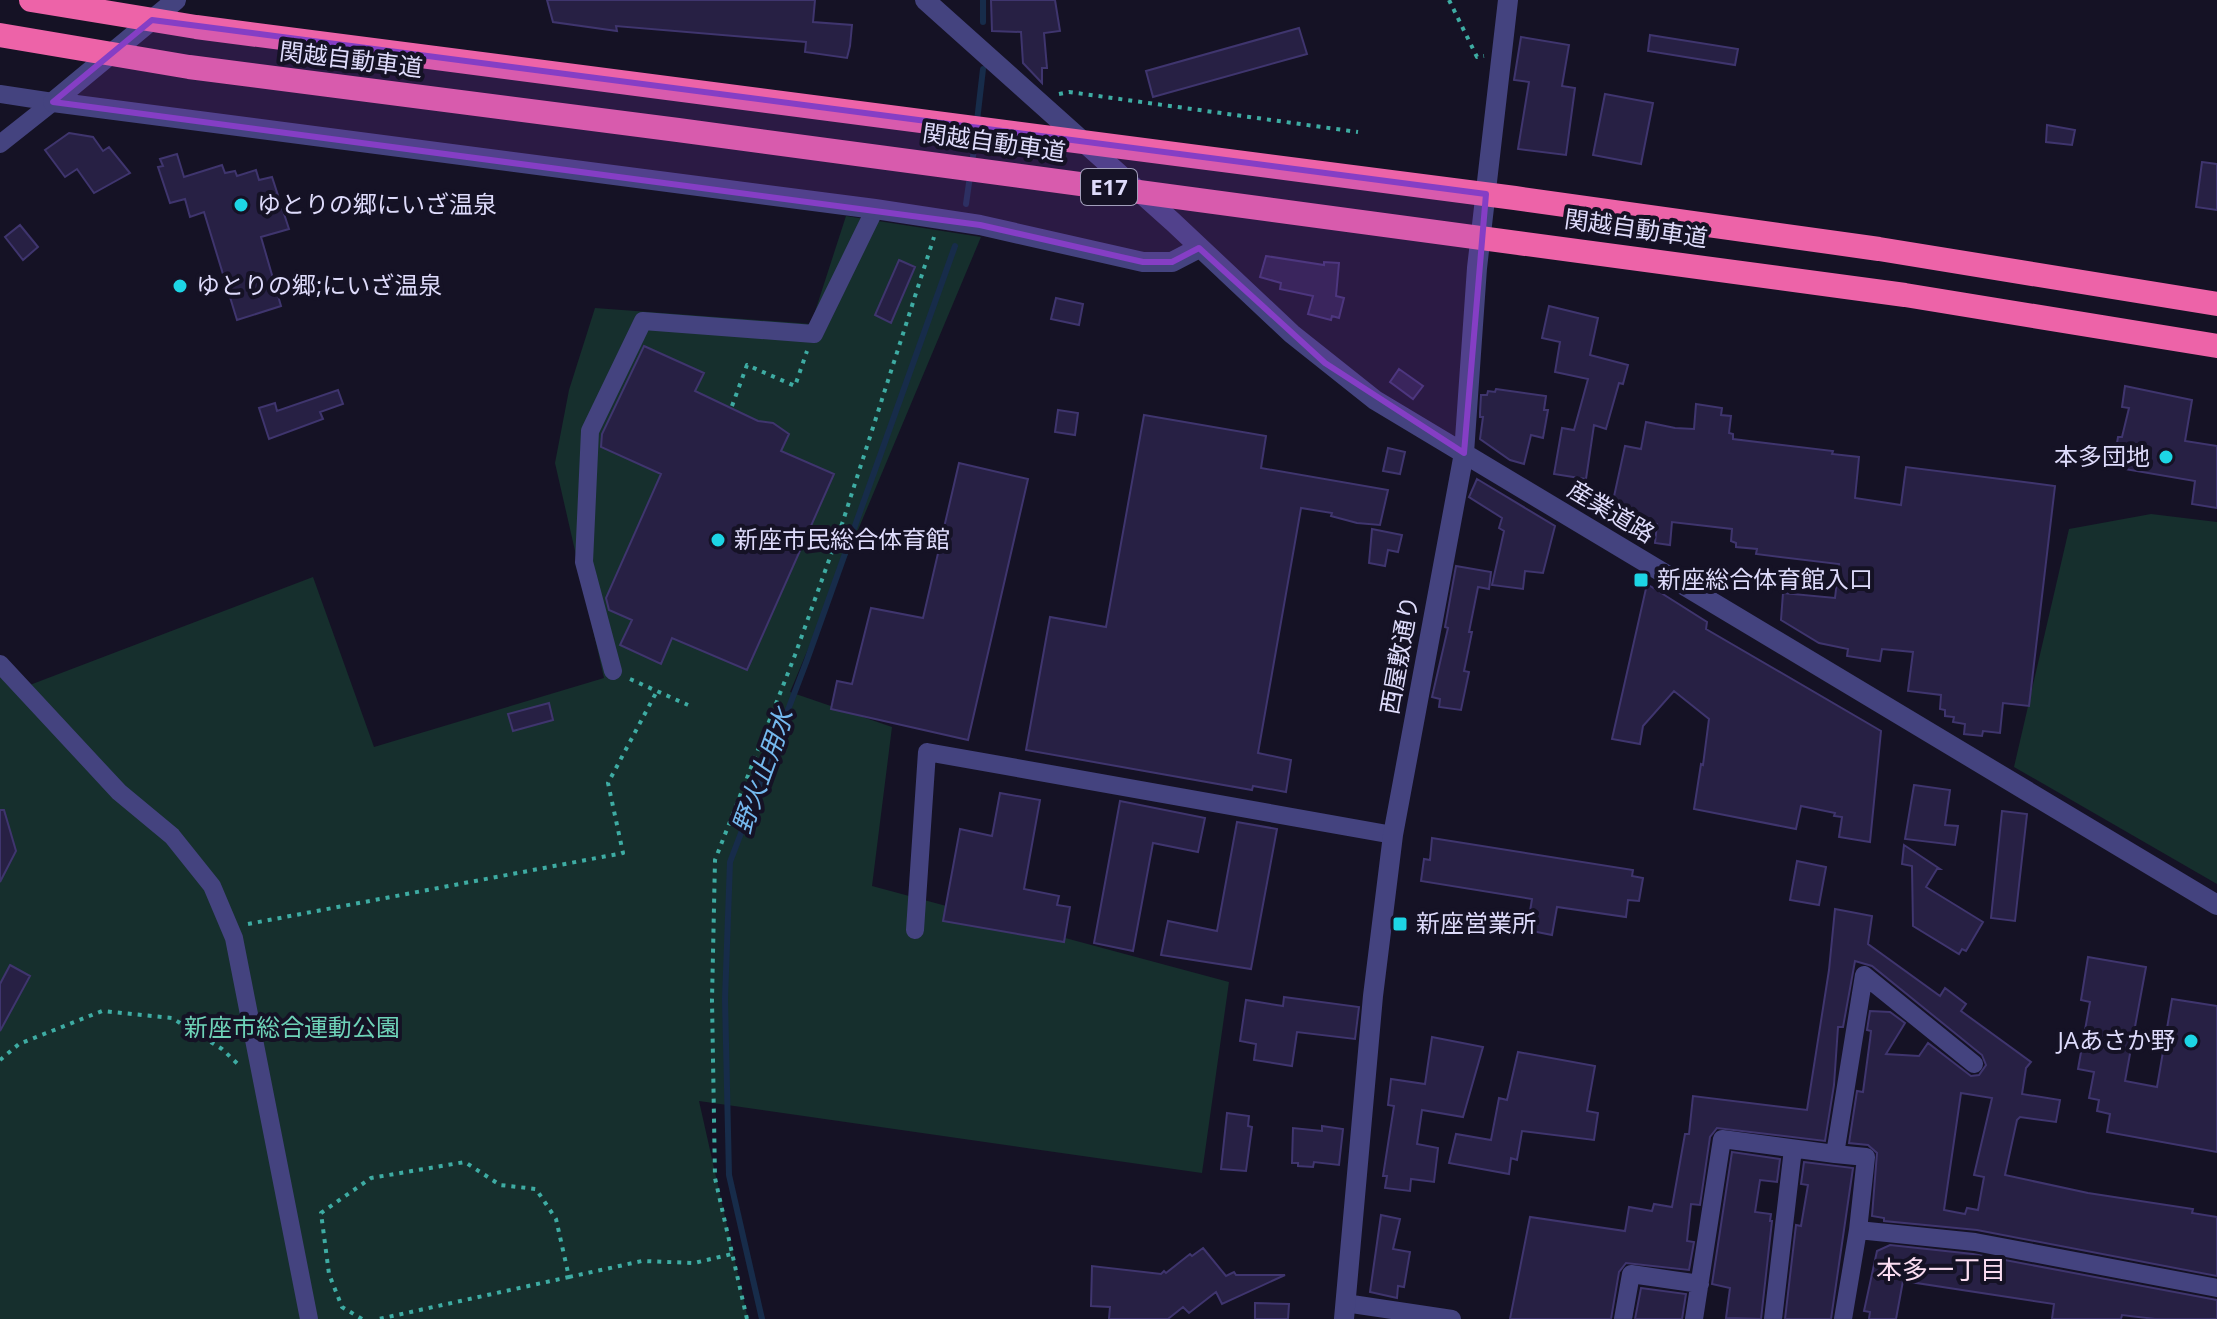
<svg xmlns="http://www.w3.org/2000/svg" width="2217" height="1319" font-family="'Open Sans','Noto Sans JP',sans-serif">
<rect width="100%" height="100%" fill="#151225"/>
<path fill="#162f2d" d="M846,216L981,237L790,692L892,727L872,886L1229,982L1202,1173L699,1101L748,1319H0V676L14,691L313,577L374,747L604,678L555,463L569,390L595,308L811,324Z
M2151,514L2217,522V884L2014,767L2069,529Z"/>
<g fill="none" stroke-linecap="round" stroke-linejoin="round">
<path stroke="#172c4a" stroke-width="6" d="M983,22V0
M977,121L983,69
M972,164L976,132
M966,204L970,176
M762,1319L729,1175L725,999L730,862L807,660L955,246"/>
</g>
<path fill="#272044" stroke="#3f356e" stroke-width="2" fill-rule="evenodd" d="M547,0H815L813,22L852,25L850,46L847,58L805,52L806,42L616,26L617,31L553,22Z
M991,0H1055L1060,31L1044,33L1047,68H1042V83L1023,63L1021,32L992,31Z
M1299,28L1307,54L1153,97L1146,71Z
M1650,35L1738,49L1735,65L1648,51Z
M1521,37L1569,45L1562,86L1575,88L1566,155L1518,149L1529,82L1514,80Z
M1605,94L1653,103L1641,164L1593,155Z
M2047,125L2075,130L2072,145L2046,142Z
M69,133L93,137L103,151L109,147L130,173L94,193L77,169L65,177L45,150Z
M177,154L184,177L222,165L225,173L235,171L237,176L256,170L259,180L272,177L289,229L261,237L281,306L237,320L204,212L190,217L185,199L170,203L158,167L163,166L160,159Z
M2202,162L2217,164V210L2196,207Z
M20,225L38,247L23,260L5,237Z
M1266,256L1324,265V262L1339,263L1336,296L1344,298L1339,318L1332,316L1331,320L1308,314L1313,296L1280,289L1281,283L1260,277Z
M899,260L915,267L891,323L875,315Z
M1056,298L1083,304L1079,325L1051,319Z
M1549,306L1598,318L1590,355L1628,365L1623,384L1619,383L1606,429L1594,425L1586,479L1554,474L1562,428L1574,430L1588,379L1555,372L1560,342L1542,338Z
M644,346L704,373L695,391L758,421L773,423L789,434L781,451L834,474L747,670L672,638L661,664L620,645L632,620L609,610L606,598L661,474L601,447L602,434Z
M1399,369L1423,386L1413,399L1390,382Z
M2125,386L2192,400L2185,441L2217,446V508L2192,504L2195,481L2113,467L2118,437H2122L2129,408L2122,407Z
M1496,389L1546,396L1544,410H1548L1543,438L1531,435L1524,464L1510,460L1480,439L1483,417H1480V413L1481,395H1487L1488,391L1495,392Z
M338,390L343,404L320,412L323,419L269,439L259,408L275,403L277,411Z
M1696,404L1722,408L1721,415L1731,416L1729,433L1733,434V439L1833,451L1832,454L1859,457L1855,498L1901,505L1906,467L2055,486L2029,706L2003,703L2000,733L1983,731L1982,736L1964,734L1965,724L1953,722L1954,717L1945,716V710L1940,709L1941,695L1908,691L1913,652L1882,649L1880,661L1847,656L1848,649L1819,643L1781,620L1783,593L1835,598L1839,564L1756,554L1757,549L1736,547V543L1731,541L1732,529L1672,522L1670,545L1655,543L1657,524L1610,515L1625,446L1641,449L1646,422L1675,428L1694,429Z
M1058,410L1078,413L1075,435L1055,432Z
M1144,415L1266,436L1261,468L1388,490L1380,525L1357,523L1331,516L1332,513L1301,508L1258,753L1291,760L1286,792L1253,786L1252,790L1026,750L1050,617L1106,627Z
M1388,448L1405,452L1400,474L1383,471Z
M959,463L1028,479L968,740L831,709L837,681L852,684L871,608L923,618Z
M1477,479L1555,526L1543,573L1525,571L1523,589L1492,585L1504,531L1499,528L1502,518L1469,497Z
M1372,529L1402,535L1398,552L1388,550L1385,566L1369,563Z
M1456,566L1491,572L1489,589L1478,587L1469,632H1472L1464,671L1469,672L1461,710L1439,707L1440,699L1432,697L1448,628L1445,627Z
M1647,584L1707,622L1706,629L1881,731L1870,842L1839,837L1842,817L1834,816L1835,813L1801,806L1796,829L1694,809L1701,764L1703,765L1709,719L1674,691L1643,726L1640,744L1612,739Z
M549,703L553,720L513,731L508,714Z
M1914,785L1950,790L1945,825L1958,826L1955,845L1905,839Z
M1000,793L1040,800L1024,889L1059,896L1057,905L1070,907L1064,942L943,921L960,829L992,836Z
M1120,801L1205,818L1198,852L1153,843L1133,951L1094,943Z
M0,810H4L16,851L0,882Z
M2002,811L2027,814L2015,921L1991,918Z
M1237,822L1277,829L1251,969L1161,955L1168,921L1217,931Z
M1432,838L1633,870L1632,876L1643,878L1639,901L1628,900L1626,917L1557,907L1552,935L1527,930L1532,899L1421,881L1424,859L1430,860Z
M1904,845L1940,869H1937L1926,887L1983,922L1966,951L1962,949L1959,954L1913,926L1912,866L1902,864Z
M1797,861L1826,867L1819,905L1790,900Z
M1835,909L1872,916L1868,944L1940,996L1945,988L1966,1004L1961,1011L2031,1062L2026,1068L2022,1094L2060,1100L2056,1122L2020,1117L2017,1120L2005,1175L2088,1193L2193,1209L2192,1213L2217,1217V1276L1977,1230L1884,1221V1218L1872,1216L1877,1153L1868,1145L1849,1143L1857,1091L1863,1092L1870,1040L1871,1031L1867,1030L1870,1011L1890,1012L1905,1023L1886,1054L1919,1056L1928,1043L1971,1076L1979,1075L1986,1065L1982,1055L1872,966L1855,961L1843,1027H1838L1834,1085L1825,1141L1717,1128L1710,1137L1700,1205L1691,1204L1687,1241L1694,1242L1689,1270L1626,1263L1619,1272L1611,1319H1510L1530,1217L1625,1231L1629,1207L1652,1211L1654,1204L1672,1207L1685,1134H1689L1693,1096L1807,1110L1829,970ZM1961,1093L1992,1098L1974,1175L1984,1177L1978,1210L1967,1208L1965,1214L1944,1210Z
M2088,957L2146,967L2125,1081L2157,1087L2172,999L2217,1006V1152L2107,1132L2110,1114L2097,1111L2099,1100L2089,1098L2094,1072L2078,1069L2090,1002L2081,1000Z
M10,965L30,976L0,1031V984Z
M1284,997L1359,1007L1355,1039L1297,1032L1292,1066L1254,1060L1256,1044L1240,1041L1246,1000L1283,1006Z
M1432,1037L1483,1047L1463,1117L1422,1110L1417,1144L1438,1148L1434,1182L1411,1179L1410,1191L1385,1188L1387,1176H1383L1394,1106L1388,1105L1391,1079L1425,1084Z
M1518,1052L1595,1066L1587,1111L1598,1113L1594,1140L1522,1131L1517,1160L1511,1158L1509,1174L1449,1163L1456,1134L1491,1140L1499,1098L1507,1100Z
M1227,1113L1249,1116L1248,1126L1252,1127L1246,1171L1221,1169Z
M1322,1126L1343,1129L1339,1165L1314,1162L1313,1167L1298,1166V1163H1292L1293,1128L1322,1131Z
M1732,1152L1780,1159L1777,1182L1760,1180L1755,1212L1771,1214L1770,1221H1772L1761,1319L1726,1318L1730,1288L1712,1284Z
M1804,1162L1853,1168L1831,1319H1785L1796,1225L1801,1226L1808,1185L1801,1184Z
M1381,1215L1400,1219L1393,1249L1410,1252L1404,1287L1398,1286L1397,1298L1370,1292Z
M1890,1245L1973,1254L2217,1300V1319H2155L2122,1315L2121,1319H2052L2054,1304L1903,1281L1896,1319H1869L1870,1312L1864,1311L1877,1251Z
M1203,1248L1226,1276L1234,1272L1236,1275H1285L1222,1304L1216,1292L1189,1313L1183,1307L1168,1319H1109L1110,1307L1091,1306L1092,1266L1161,1274L1164,1271L1166,1273L1190,1254L1192,1256Z
M1641,1288L1686,1294L1682,1319H1635Z
M1255,1303L1289,1304L1288,1319H1255Z"/>
<g fill="none" stroke-linecap="round" stroke-linejoin="round">
<path stroke="#3eaca3" stroke-width="4" stroke-dasharray="4 6" stroke-linecap="butt" d="M1449,0L1477,57L1484,56
M1059,94L1069,92L1358,132
M732,406L747,365L795,386L807,351
M630,679L688,705
M248,924L623,853L608,783L657,691
M0,1060L19,1044L102,1011L172,1018L222,1049L241,1067
M569,1277L642,1261L694,1263L732,1254
M362,1319L342,1307L329,1274L321,1213L371,1178L465,1162L500,1185L536,1189L556,1219L569,1277L379,1319
M747,1319L715,1178L712,1000L715,860L795,655L843,521L934,237"/>
<path stroke="#44437f" stroke-width="18" d="M0,94L53,102
M0,144L53,102
M0,664L119,792L172,836L212,886L234,938L309,1319
M613,671L584,562L590,431L643,321L814,334L875,209
M915,930L927,752L1393,835
M1858,1230L1975,1242L2217,1288
M1345,1303L1452,1319
M1623,1319L1631,1274L1700,1284
M1694,1319L1722,1139L1835,1154
M1773,1319L1793,1149
M1843,1319L1858,1230L1866,1157L1835,1154L1864,975L1974,1064"/>
<path stroke="#44437f" stroke-width="20" d="M925,0L1173,222L1292,334L1375,400L2217,905
M53,102L875,209L980,225L1143,262H1172L1199,248
M53,102L176,0
M1344,1319L1373,996L1393,835L1464,453L1477,268L1508,0"/>
<path stroke="#ed63a8" stroke-width="24" d="M31,0L196,27L1515,198L1879,249L2217,304
M0,35L189,67L678,130L1905,295L2217,346"/>
</g>
<path fill="#853ec5" fill-opacity="0.2" stroke="#853ec5" stroke-width="6" stroke-linejoin="round" d="M152,20L1486,194L1464,453L1325,363L1199,248L1172,262H1143L980,225L53,102Z"/>
<g fill="#1dd5e5" stroke="#151225" stroke-width="3">
<circle cx="241" cy="205" r="8"/>
<circle cx="180" cy="286" r="8"/>
<circle cx="2166" cy="457" r="8"/>
<circle cx="718" cy="540" r="8"/>
<rect x="1633" y="572" width="16" height="16" rx="4"/>
<rect x="1392" y="916" width="16" height="16" rx="4"/>
<circle cx="2191" cy="1041" r="8"/>
</g>
<g text-anchor="middle" stroke-width="8" stroke-linejoin="round" paint-order="stroke">
<rect fill="#151225" stroke="#a29fbb" stroke-width="2" x="1081" y="169" width="56" height="36" rx="6"/>
<g font-size="22" font-weight="bold" fill="#dedbfb">
<text x="1109" y="195">E17</text>
</g>
<g font-size="24" fill="#dedbfb" stroke="#151225">
<text transform="translate(351 60) rotate(7)" y="8">関越自動車道</text>
<text transform="translate(994 143) rotate(8)" y="8">関越自動車道</text>
<text transform="translate(1636 229) rotate(8)" y="8">関越自動車道</text>
<text transform="translate(1611 512) rotate(31)" y="8">産業道路</text>
<text transform="translate(1400 655) rotate(-80)" y="8">西屋敷通り</text>
</g>
<g font-size="24" fill="#dedbfb" stroke="#151225" text-anchor="start">
<text x="257" y="213">ゆとりの郷にいざ温泉</text>
<text x="196" y="294">ゆとりの郷;にいざ温泉</text>
<text x="2150" y="465" text-anchor="end">本多団地</text>
<text x="734" y="548">新座市民総合体育館</text>
<text x="1657" y="588">新座総合体育館入口</text>
<text x="1416" y="932">新座営業所</text>
<text x="2175" y="1049" text-anchor="end">JAあさか野</text>
</g>
<g font-size="24" fill="#6ed3b8" stroke="#151225">
<text x="292" y="1036">新座市総合運動公園</text>
</g>
<g font-size="26" font-style="italic" fill="#75b9ef" stroke="#151225">
<text transform="translate(763 771) rotate(-70)" y="9">野火止用水</text>
</g>
<g font-size="26" fill="#fbddf1" stroke="#151225">
<text x="1941" y="1279">本多一丁目</text>
</g>
</g>
</svg>
